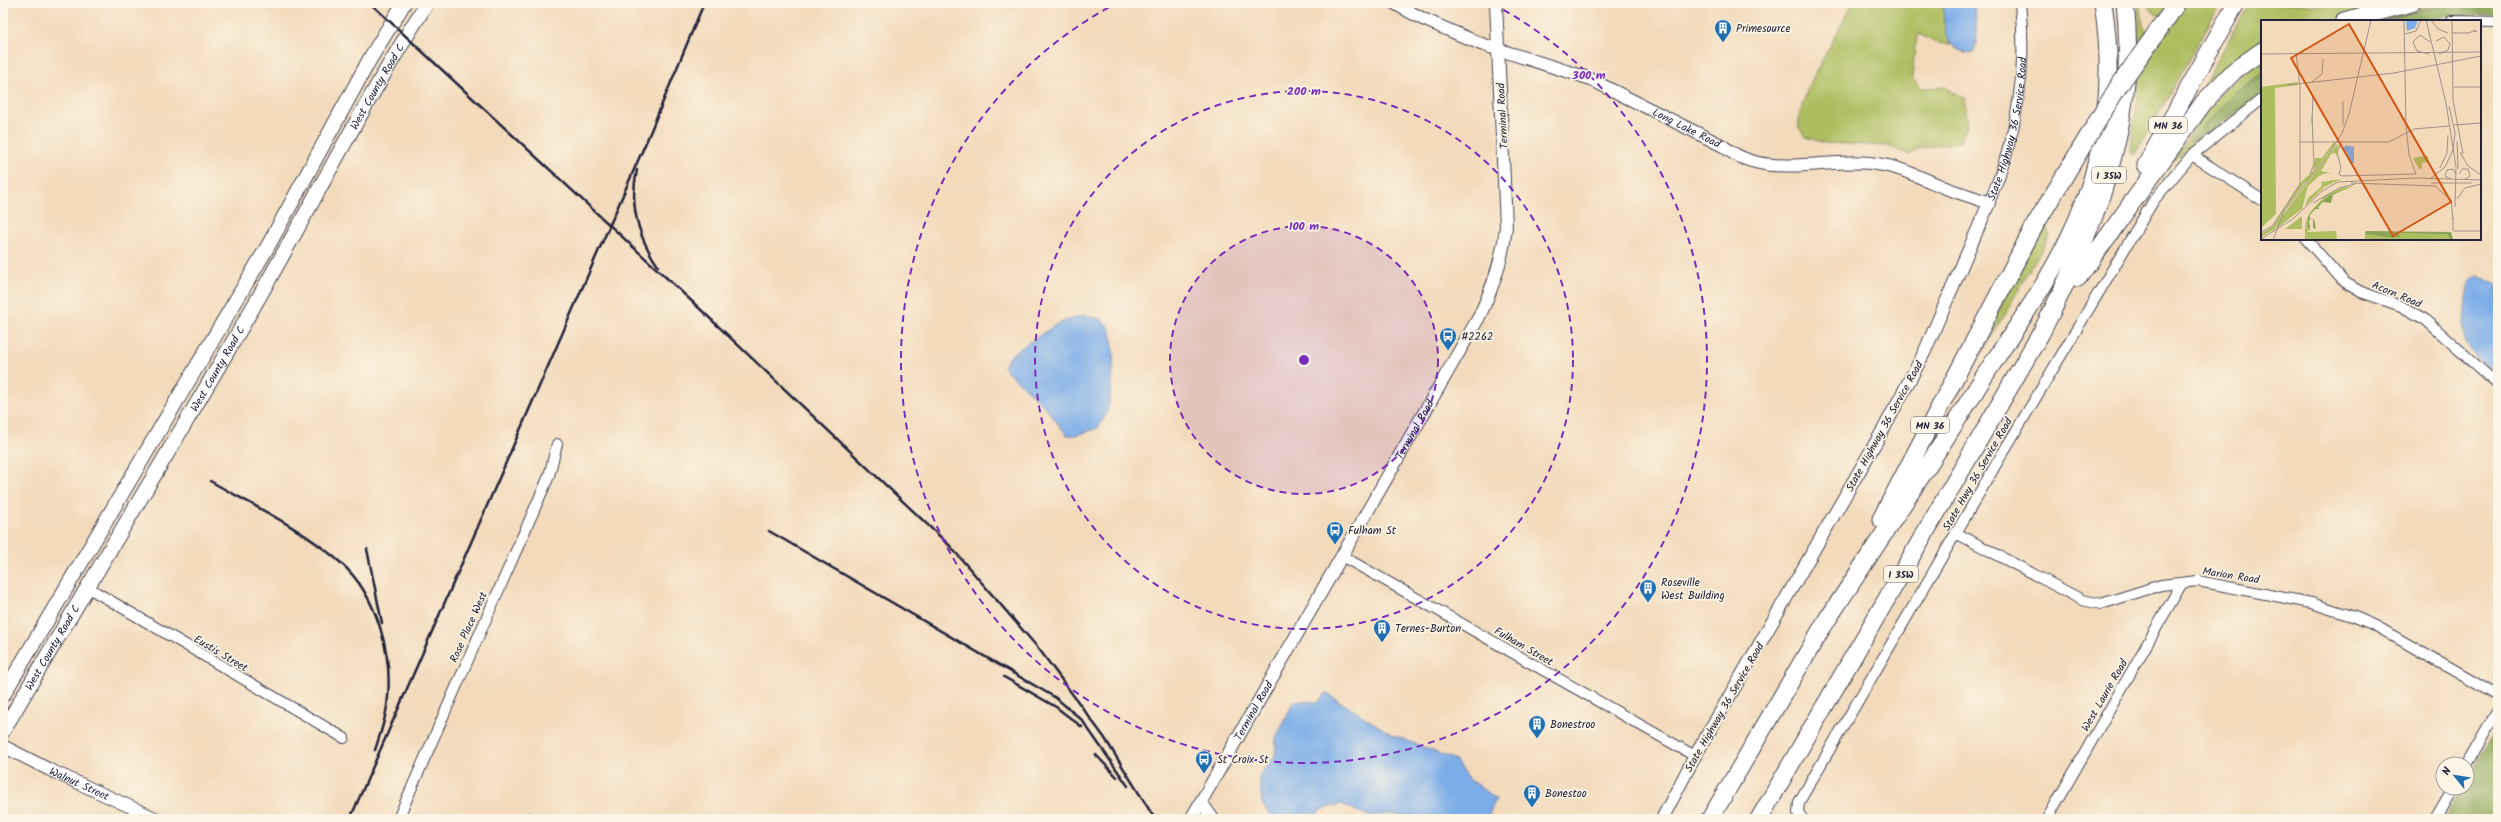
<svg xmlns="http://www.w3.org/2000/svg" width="2501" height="822" font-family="Kalam,sans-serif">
<rect width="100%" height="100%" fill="#fcf5e5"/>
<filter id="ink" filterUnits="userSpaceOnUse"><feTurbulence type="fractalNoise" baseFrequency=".025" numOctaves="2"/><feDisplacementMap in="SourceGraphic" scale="8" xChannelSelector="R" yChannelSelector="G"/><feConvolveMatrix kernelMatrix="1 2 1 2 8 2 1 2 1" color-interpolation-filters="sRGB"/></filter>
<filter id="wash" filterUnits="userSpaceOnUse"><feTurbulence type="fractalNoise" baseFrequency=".012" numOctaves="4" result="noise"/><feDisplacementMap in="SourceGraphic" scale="16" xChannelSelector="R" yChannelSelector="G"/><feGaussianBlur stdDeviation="0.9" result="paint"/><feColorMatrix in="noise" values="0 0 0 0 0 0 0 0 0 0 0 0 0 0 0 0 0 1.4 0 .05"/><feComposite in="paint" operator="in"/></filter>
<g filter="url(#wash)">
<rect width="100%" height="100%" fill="#f2dabb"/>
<path fill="#aebd60" stroke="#68704e" d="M1853,3H1943L1944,21L1950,44L1936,43L1919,34L1915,46L1912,78L1922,88L1945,87L1964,98L1967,120L1961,142L1920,148L1910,155L1888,146L1825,143L1806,137L1799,128L1798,118L1809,85Z
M2138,3H2141L2143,26L2148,31L2139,43Z
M2145,3H2169L2159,16Z
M2186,3H2221L2136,153L2132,154L2131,149L2140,68L2167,31L2171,32V25Z
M2249,3L2363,5L2396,3L2327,21H2262V46L2193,104Z
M2430,3H2498V7C2479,4 2459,2 2440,5C2413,8 2389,21 2362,21Z
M2262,59V74L2246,84L2191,142L2193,143L2170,164L2220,93Z
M2045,223L2050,236L1959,392L1956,390Z"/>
<path fill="#8aa456" stroke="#566348" d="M2463,3L2498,7V16C2469,12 2443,17 2414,21C2404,23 2391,21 2380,21L2440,5Z
M2262,74V94L2209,133L2207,132L2193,143L2190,141L2234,94Z
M2498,726V819H2444L2462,788H2467V780Z"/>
<path fill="#7dade8" stroke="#506892" d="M1943,3H1975L1977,44L1973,53C1944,53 1944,26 1943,3Z
M2478,275L2498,284V370C2485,366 2471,355 2465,342C2462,335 2466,287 2470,280C2472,278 2475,276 2478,275Z
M1083,315C1093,317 1102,318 1108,326C1118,340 1112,396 1107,412C1105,417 1101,423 1098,428L1077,435H1067L1044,406L1003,367L1012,354L1057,324Z
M1326,693L1391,734L1455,760L1466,777L1496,799L1487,819H1403L1395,814L1368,816L1341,804L1320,810L1314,819H1272L1262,803L1259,775L1275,756L1276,738L1294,701L1318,702Z"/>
</g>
<g filter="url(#ink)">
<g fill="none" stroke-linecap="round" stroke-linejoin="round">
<g stroke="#413e4e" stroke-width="12">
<g id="minor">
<path d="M2451,21L2498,22"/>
<path d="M2192,155L2262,200"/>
<path id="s1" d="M1989,203C2016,139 2028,72 2020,3"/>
<path d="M2306,239L2344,282L2361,292L2401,306L2426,320L2498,385"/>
<path d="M1956,533L2082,600L2101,604L2161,585L2198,581L2311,603L2355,617L2376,626L2498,696"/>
<path d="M1342,556L1695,756"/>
<path d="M87,587L344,738"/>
<path d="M2467,764L2498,710"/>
<path d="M398,819L549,476L557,444"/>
<path d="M1803,819L1798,813L1799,802L1998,461L2154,200L2192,155L2262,99"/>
<path d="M2047,819L2182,583"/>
<path d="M2435,819L2453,788"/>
</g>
</g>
<g stroke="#413e4e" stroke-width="14">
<g id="tertiary">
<path id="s2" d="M1394,3L1423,19L1481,44L1588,78L1723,146C1766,182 1827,156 1877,164C1900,167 1922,178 1943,187C1958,193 1974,197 1989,203L1924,353L1883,430L1695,756L1662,819"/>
<path id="s3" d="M3,746L50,770L157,819"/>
<path d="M1201,802L1213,819"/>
<path id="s4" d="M1191,819L1479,317C1493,287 1503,259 1506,226L1496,3"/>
</g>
</g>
<g stroke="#413e4e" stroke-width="16">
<g id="secondary">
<path d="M3,695L268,246L371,57L404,3"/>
<path id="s5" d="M3,731C87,586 175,443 259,297C315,199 366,99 427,3"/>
</g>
</g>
<g stroke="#413e4e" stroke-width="19">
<path id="motorway" d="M2169,15L2177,3
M2344,21L2411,3
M2146,165L2236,3
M2078,278L2204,102L2235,70L2262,51
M1881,519L2035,225
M1824,625C1876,545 1930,465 1980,383C2009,337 2043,291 2067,242C2105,166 2116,87 2103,3
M1710,819L1829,616
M1759,819L2041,333C2094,230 2139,122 2125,3"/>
</g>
<use href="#minor" stroke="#fff" stroke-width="10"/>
<use href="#tertiary" stroke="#fff" stroke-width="12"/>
<use href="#secondary" stroke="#fff" stroke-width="14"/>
<use href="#motorway" stroke="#fff" stroke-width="17"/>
<path stroke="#22223b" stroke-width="2.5" d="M370,3L699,308L950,546L1039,649L1104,737L1155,819
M637,170C629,205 638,237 658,266
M210,481C254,506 303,529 341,563C378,596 394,658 387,706C385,721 380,735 375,750
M769,531L1056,698L1082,720L1128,786
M367,549L382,623
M1004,677L1056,707L1082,727
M1096,755L1117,777
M529,813L539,819
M350,819L647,140L704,3"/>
<g stroke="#413e4e" stroke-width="19" stroke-linecap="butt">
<path id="motorway-bridge" d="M2035,225L2118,87L2169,15"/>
</g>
<use href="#motorway-bridge" stroke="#fff" stroke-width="17"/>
</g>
</g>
<circle cx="1304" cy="360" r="134" fill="#7b2cbf" fill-opacity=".12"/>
<g fill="none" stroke="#7b2cbf" stroke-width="2" stroke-dasharray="7 5">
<circle cx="1304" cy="360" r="134"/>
<circle cx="1304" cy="360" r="269"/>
<path d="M1493 4A403 403 0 1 1 1115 4"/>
</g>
<defs>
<g id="building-pin" transform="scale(0.9)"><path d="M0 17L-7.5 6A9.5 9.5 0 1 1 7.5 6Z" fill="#1f6fb2" stroke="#fcf5e5"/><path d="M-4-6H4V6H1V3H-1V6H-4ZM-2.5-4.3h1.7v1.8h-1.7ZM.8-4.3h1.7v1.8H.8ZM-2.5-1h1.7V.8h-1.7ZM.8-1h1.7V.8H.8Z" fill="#fff"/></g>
<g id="bus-pin" transform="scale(0.9)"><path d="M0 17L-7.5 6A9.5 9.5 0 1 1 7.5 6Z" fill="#1f6fb2" stroke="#fcf5e5"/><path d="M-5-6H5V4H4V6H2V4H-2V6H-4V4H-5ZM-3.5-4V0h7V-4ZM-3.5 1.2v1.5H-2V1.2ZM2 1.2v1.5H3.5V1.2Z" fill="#fff"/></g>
</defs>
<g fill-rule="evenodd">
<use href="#building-pin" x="1723" y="28"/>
<use href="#bus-pin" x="1448" y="336"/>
<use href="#bus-pin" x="1335" y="530"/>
<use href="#building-pin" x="1648" y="588"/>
<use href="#building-pin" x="1382" y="628"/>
<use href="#building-pin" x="1537" y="724"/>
<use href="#bus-pin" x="1204" y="759"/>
<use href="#building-pin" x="1532" y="793"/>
</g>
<g text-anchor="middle" stroke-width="3.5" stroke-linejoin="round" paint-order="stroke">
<g fill="#fcf5e5" stroke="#63616e" stroke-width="1">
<rect x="2149" y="117" width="38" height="16" rx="3"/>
<rect x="2092" y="167" width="34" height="16" rx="3"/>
<rect x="1911" y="417" width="38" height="16" rx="3"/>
<rect x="1884" y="566" width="34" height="16" rx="3"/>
</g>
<g font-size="10" font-weight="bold" fill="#22223b">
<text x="2168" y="129">MN 36</text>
<text x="2109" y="179">I 35W</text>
<text x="1930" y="429">MN 36</text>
<text x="1901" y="578">I 35W</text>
</g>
<g font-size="11" fill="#22223b" stroke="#fcf5e5" text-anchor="start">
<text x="1736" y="32">Primesource</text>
<text x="1461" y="340">#2262</text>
<text x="1348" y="534">Fulham St</text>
<text x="1661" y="586">Roseville<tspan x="1661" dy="13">West Building</tspan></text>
<text x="1395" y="632">Ternes-Burton</text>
<text x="1550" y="728">Bonestroo</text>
<text x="1217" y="763">St Croix St</text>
<text x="1545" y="797">Bonestoo</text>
</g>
<g font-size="11" fill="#22223b" stroke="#fcf5e5">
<text dy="4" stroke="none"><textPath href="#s5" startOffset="745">West County Road C</textPath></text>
<text transform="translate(1502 116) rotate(-93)" y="4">Terminal Road</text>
<text dy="4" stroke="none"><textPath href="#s2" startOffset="319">Long Lake Road</textPath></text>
<text dy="4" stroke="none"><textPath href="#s1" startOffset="77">State Highway 36 Service Road</textPath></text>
<text transform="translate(2397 294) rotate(23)" y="4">Acorn Road</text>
<text dy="4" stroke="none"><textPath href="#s5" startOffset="421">West County Road C</textPath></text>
<text transform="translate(1884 426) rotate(-61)" y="4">State Highway 36 Service Road</text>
<text dy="4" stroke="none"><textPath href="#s4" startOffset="449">Terminal Road</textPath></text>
<text transform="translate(1977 474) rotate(-60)" y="4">State Hwy 36 Service Road</text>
<text transform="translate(2231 575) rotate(9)" y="4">Marion Road</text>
<text transform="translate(468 627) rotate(-66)" y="4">Rose Place West</text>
<text transform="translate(1524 646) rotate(30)" y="4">Fulham Street</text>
<text dy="4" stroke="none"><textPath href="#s5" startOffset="97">West County Road C</textPath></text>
<text transform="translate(221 653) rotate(31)" y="4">Eustis Street</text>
<text transform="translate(2104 695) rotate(-60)" y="4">West Laurie Road</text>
<text transform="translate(1724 707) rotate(-60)" y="4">State Highway 36 Service Road</text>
<text dy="4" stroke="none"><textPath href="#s4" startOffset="125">Terminal Road</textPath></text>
<text dy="4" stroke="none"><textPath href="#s3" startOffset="85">Walnut Street</textPath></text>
</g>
</g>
<g transform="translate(2261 20)">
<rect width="220" height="220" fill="#f2dabb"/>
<path d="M37,62V65L14,68L15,194L0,208V67ZM72,123H75L44,164L45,161L24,189L18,200L77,123L76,136L74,133L70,134L60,151L73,154L65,153L58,156L47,166L41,189L15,209L17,201L14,209L0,217V214L12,206L40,162L52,151L54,138H61ZM163,136H167L168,142L161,143V148L158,149L152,138ZM81,159L63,167L44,186L47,178L61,166L60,162ZM93,166L66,177L47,197L45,208L50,209L46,212L75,211L76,220H44V205L46,198L50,191L64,176L80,168ZM41,196V209H24ZM104,212H190L192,220H104Z" fill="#aebd60"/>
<path d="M81,169L72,175L70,183L62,182L57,187L58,189H54L49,195V199H53L55,209L52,208V199L48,200L49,208H46L47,197L53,189L66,177ZM105,211L190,212L192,220H189L187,214L138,213L139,217L132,218L105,214Z" fill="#8aa456"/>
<path d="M145,0H157L154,8L146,11ZM85,125L93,127V143L89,144L86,132L81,130Z" fill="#7dade8"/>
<path fill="none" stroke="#9f9088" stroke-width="1" d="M165,0L185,83L195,147L194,187M170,0L177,9L187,13M191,0L192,80L202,134M191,13H208L214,10L216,12L213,11M144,14L155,11L160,0M175,21L183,17L189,24L187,30L178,34M0,34L220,32M168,34L156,31L152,22L159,15L169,22M51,62L61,54L62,39M27,65L133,53L220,36M192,67H220M51,103L52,75M82,105V81M193,105L220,103M196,121L197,149M39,122H128L153,109L188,106M80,123L76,132L80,148L78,154L80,156L155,154L148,135L145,106L143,0M199,132L207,146L220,155M179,148L186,133L187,115M49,154L53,144L51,97M198,154L201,149H207L209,156L204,159M169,159L184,147L192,130L194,113L188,86M190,159L184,156L186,150L192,149L195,154M90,163L174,166L190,180L192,200M170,163H211M196,179L204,168L220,164M52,183L78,168L94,164M192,211V198M193,211H220M0,213L12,205L39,164V67L35,33M0,219L32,199L61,171L77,162L155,158L220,160M12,220L23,191L68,134L81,113L88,94L110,0"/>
<path fill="#d45411" fill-opacity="0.15" stroke="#d45411" stroke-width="2" d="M88,4L190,182L132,216L30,38Z"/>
<rect width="220" height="220" fill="none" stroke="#22223b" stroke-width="2"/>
</g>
<circle cx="1304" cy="360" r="6" fill="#7b2cbf" stroke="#fcf5e5" stroke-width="2"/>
<g font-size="12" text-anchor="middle" font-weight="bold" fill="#7b2cbf" stroke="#fcf5e5" stroke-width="3.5" stroke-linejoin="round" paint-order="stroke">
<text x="1589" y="79">300 m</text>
<text x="1304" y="95">200 m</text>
<text x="1304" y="230">100 m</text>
</g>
<rect width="2501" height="822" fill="none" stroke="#fcf5e5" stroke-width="16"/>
<g transform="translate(2455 776) rotate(300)"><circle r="19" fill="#fcf5e5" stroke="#a5a1a1"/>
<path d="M0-3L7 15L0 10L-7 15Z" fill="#1f6fb2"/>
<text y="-6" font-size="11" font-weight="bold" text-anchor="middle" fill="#22223b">N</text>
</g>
</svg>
